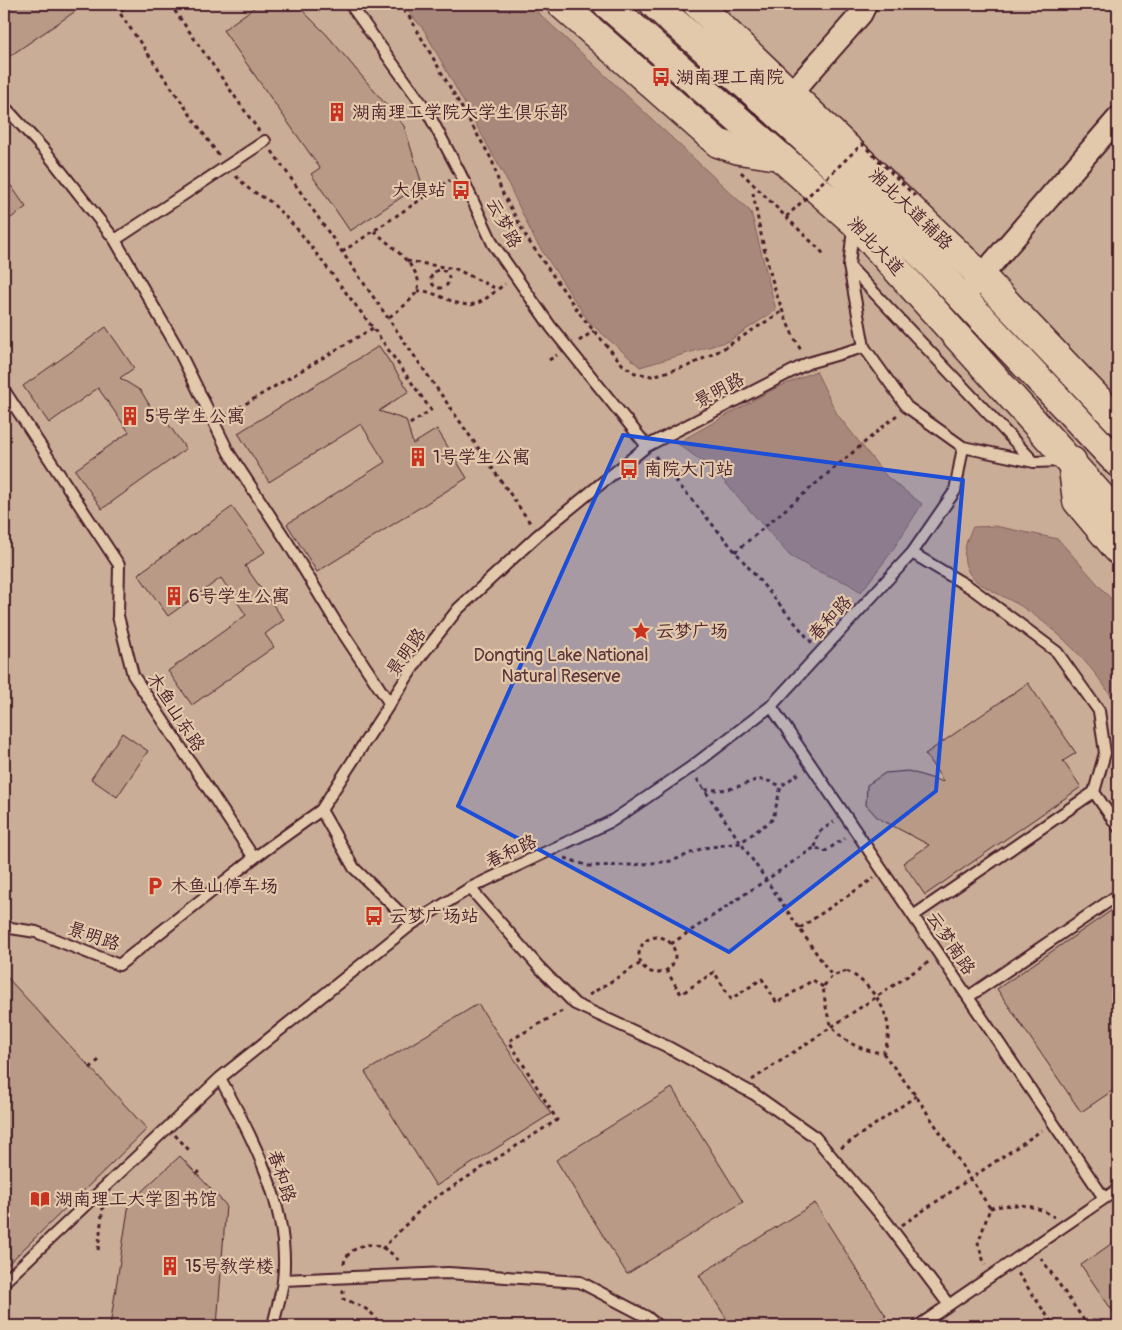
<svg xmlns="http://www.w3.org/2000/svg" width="1122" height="1330" font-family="Pangolin,'LXGW WenKai TC',sans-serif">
<rect width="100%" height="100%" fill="#e3c9ab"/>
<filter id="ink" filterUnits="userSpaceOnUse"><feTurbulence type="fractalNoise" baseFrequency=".02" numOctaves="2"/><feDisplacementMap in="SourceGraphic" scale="10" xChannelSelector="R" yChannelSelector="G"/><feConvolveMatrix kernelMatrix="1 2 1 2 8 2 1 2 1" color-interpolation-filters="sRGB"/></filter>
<g filter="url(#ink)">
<path fill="#caad96" stroke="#8a6660" d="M4,4H1118V1326H4Z"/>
<path fill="#a9887b" stroke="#835e5b" d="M402,4H529L751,212L776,310L729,341L640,367L589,322L535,240L505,177L424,30Z
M816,371L837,414L887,477L922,504L890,554L861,592L847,583L817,571L790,556L716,472L677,443L772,390Z
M995,526L1058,539L1118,607V707C1095,668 1062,633 1024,608C1012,600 979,586 972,577C959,561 965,542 973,527Z"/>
<path fill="#b89a87" stroke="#4a1f2b" d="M4,4H86L4,60Z
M259,4H296L327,35L404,126L422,184L350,231L311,174L320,168L223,30Z
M4,176L26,207L4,223Z
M106,327L134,368L120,378L141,391L153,411L157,408L186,449L102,509L75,470L129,432L98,388L49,423L23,386Z
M379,346L409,391L379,411L406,420L413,444L437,429L467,478L317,572L287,524L385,462L361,424L269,482L238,433Z
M232,507L265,552L245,566L284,620L265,634L274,647L192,705L168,671L246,615L221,578L168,616L138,574Z
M1028,683L1076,753L1063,761L1081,787L925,895L903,863L929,845L878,818L866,805L867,785L885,773L908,771L944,782L925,754Z
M122,733L148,751L117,797L91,779Z
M1118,906V1087L1081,1112L997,989Z
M4,974L147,1129L4,1268Z
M478,1004L551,1114L436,1186L365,1072Z
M672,1088L743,1202L627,1274L556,1160Z
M180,1156L226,1205L217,1326H110L129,1203Z
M815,1203L886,1316L870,1326H731L699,1275Z
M1118,1239V1319L1081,1265Z"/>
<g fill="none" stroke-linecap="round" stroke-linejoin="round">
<g stroke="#4a1f2b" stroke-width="14">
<path id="lane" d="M350,4L427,111L460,173L493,244L551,327L647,446
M4,106L46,152L115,240L177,347L229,453L288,543L337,624L390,704
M853,228L849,266L864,347L907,407L963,447L1034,462L1063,461
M115,240L265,141
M849,266L1034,462
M4,390L119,565L118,616L133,675L254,858
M912,553L971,588L1057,652L1099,711L1105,753L1094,792L1118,827
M771,706L1104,1198
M321,810L354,868L412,924
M470,888L539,967L575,1004L666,1046L754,1094L815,1137L885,1220L949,1305
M913,916L1094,792
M4,927L36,932L119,965L254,858L321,810L418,660L458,609L538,535L647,446L808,363L864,347
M968,997L1118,895
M283,1280L448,1273L580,1282L647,1317L658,1326
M4,1282L220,1078
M273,1326C276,1311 281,1296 283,1281C291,1210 253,1138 220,1078L412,924L470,888L612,821L690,768L771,706L912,553L955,491L963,447
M918,1326L1118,1189"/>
</g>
<g stroke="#4a1f2b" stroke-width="25">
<path id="street" d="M781,105L861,14L866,4
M971,288L1118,118"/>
</g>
<g stroke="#4a1f2b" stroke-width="31">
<path id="primary" d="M561,4L718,143L739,150L779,156
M697,4L982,277L1118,420
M1072,461L1077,501L1118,550"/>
</g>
<g stroke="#4a1f2b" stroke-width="31">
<path id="highway" d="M607,4L854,222L1118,515
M654,4L776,112L870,200L1118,463"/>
</g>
<path stroke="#4a1f2b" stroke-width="3" stroke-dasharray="4 4" stroke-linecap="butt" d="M130,4L119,12L219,156
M170,4L259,131
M398,4L410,18L492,160L501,190L528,240L583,318L623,365L635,373L652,376L688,366L721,350L783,311
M272,151L531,524
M236,176L249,189L271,202L299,231L373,328L431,410L407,426
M753,193C763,247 774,304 802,352
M786,217L826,256
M374,231C387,243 427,271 417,291C411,302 397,311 388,318
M342,252L450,180
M407,261L456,269L497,289
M431 279a9 9 0 1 1 18 0a9 9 0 1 1-18 0Z
M417,291C436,289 455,309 475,304C485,301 496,290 505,284
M579,341L594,331
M549,360L557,355
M225,416L373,328
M655,456L812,643
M735,552L897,415
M697,779L832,976
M705,790C713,789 724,791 733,788C757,782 754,774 781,786
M815,847L819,832L834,822
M565,858L589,866L633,865L672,861L703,848L740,843L773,819L781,786L801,772
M800,928L874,878
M639 955a18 18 0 1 1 36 0a18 18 0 1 1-36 0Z
M671,944L815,847L824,852L845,838
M666,970L681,994L714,972L731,999L762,979L777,1003L813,980L823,987
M847,971C874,985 900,1023 883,1053C864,1051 843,1043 832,1026C826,1015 825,999 823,987L832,976Z
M589,995L641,963
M883,1053L916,1096L990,1208L978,1244L985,1265
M90,1068L99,1060
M752,1080L930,961
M175,1135L189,1150
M841,1148L916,1096
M197,1174L200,1171
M990,1208C1014,1203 1033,1203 1054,1217
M902,1225L1042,1130
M382,1249L427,1203L557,1120L509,1041L564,1010
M98,1250L103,1206
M1041,1258L1088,1326
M344,1264C345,1252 362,1243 374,1245C385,1247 393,1254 400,1262
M1018,1273L1054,1326
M343,1290V1299C355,1303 377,1311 379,1326"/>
<use href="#lane" stroke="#e3c9ab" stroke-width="10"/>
<use href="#street" stroke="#e3c9ab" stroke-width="21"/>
<use href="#primary" stroke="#e3c9ab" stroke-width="28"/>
<use href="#highway" stroke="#e3c9ab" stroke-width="28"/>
<path stroke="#4a1f2b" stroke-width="3" stroke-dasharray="4 4" stroke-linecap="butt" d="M741,172L786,217L862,144L915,196"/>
</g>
</g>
<path fill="#1d4ed8" fill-opacity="0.2" stroke="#1d4ed8" stroke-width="4" stroke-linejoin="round" d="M623,435L963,480L936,791L729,952L458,806Z"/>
<defs>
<g id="bus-bare" transform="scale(1.5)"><path d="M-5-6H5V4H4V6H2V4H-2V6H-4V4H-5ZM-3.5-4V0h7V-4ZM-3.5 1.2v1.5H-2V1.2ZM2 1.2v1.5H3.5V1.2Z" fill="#c8321e" stroke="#e3c9ab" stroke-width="2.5" paint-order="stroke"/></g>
<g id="building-bare" transform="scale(1.5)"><path d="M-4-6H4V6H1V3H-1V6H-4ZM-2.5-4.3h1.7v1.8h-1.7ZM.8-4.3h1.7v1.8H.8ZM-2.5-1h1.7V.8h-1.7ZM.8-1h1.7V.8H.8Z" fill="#c8321e" stroke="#e3c9ab" stroke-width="2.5" paint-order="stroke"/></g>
<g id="sight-bare" transform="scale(1.5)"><path d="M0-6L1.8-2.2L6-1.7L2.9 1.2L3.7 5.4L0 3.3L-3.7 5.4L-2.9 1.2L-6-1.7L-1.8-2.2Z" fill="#c8321e" stroke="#e3c9ab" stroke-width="2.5" paint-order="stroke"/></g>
<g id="parking-bare" transform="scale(1.5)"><path d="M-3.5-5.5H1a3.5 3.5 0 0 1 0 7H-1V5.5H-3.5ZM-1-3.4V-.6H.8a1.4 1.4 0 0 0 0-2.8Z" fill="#c8321e" stroke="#e3c9ab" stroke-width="2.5" paint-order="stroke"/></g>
<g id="library-bare" transform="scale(1.5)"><path d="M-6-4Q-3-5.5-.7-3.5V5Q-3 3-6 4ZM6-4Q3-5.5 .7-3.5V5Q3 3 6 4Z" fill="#c8321e" stroke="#e3c9ab" stroke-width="2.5" paint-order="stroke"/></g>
</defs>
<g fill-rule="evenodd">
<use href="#bus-bare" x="661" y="77"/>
<use href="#building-bare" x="337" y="112"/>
<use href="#bus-bare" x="461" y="190"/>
<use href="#building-bare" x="130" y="416"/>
<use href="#building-bare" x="418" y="457"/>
<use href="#bus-bare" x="629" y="469"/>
<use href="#building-bare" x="174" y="596"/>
<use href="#sight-bare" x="641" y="631"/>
<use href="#parking-bare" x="155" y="886"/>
<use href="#bus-bare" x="374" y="916"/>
<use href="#library-bare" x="40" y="1199"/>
<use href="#building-bare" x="170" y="1266"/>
</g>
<g text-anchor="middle" stroke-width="4.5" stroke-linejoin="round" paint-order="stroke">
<g font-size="18" fill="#4a1f2b" stroke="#e3c9ab" text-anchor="start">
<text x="676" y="83">湖南理工南院</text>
<text x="352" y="118">湖南理工学院大学生俱乐部</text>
<text x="446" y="196" text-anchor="end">大俱站</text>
<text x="145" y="422">5号学生公寓</text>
<text x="433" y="463">1号学生公寓</text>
<text x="644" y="475">南院大门站</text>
<text x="189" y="602">6号学生公寓</text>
<text x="656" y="637">云梦广场</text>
<text x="170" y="892">木鱼山停车场</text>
<text x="389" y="922">云梦广场站</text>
<text x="55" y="1205">湖南理工大学图书馆</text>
<text x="185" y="1272">15号教学楼</text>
</g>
<g font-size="18" fill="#4a1f2b" stroke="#e3c9ab">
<text transform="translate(911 209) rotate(44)" y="6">湘北大道辅路</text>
<text transform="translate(504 223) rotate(62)" y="6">云梦路</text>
<text transform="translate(876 246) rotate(47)" y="6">湘北大道</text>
<text transform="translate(719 390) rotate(-28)" y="6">景明路</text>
<text transform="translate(830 618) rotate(-47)" y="6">春和路</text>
<text transform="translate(406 652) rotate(-55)" y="6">景明路</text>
<text transform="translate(176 712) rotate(57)" y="6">木鱼山东路</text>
<text transform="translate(511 851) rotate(-25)" y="6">春和路</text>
<text transform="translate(94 936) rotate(19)" y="6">景明路</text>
<text transform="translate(951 943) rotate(56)" y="6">云梦南路</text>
<text transform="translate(282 1176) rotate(72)" y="6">春和路</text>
</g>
<g font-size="18" fill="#5d343b" stroke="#e3c9ab">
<text x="561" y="661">Dongting Lake National<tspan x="561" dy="21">Natural Reserve</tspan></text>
</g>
</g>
<rect width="1122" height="1330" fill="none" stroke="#e3c9ab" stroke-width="20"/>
<rect x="10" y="10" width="1102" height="1310" fill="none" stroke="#4a1f2b" stroke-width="2" filter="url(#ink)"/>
</svg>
